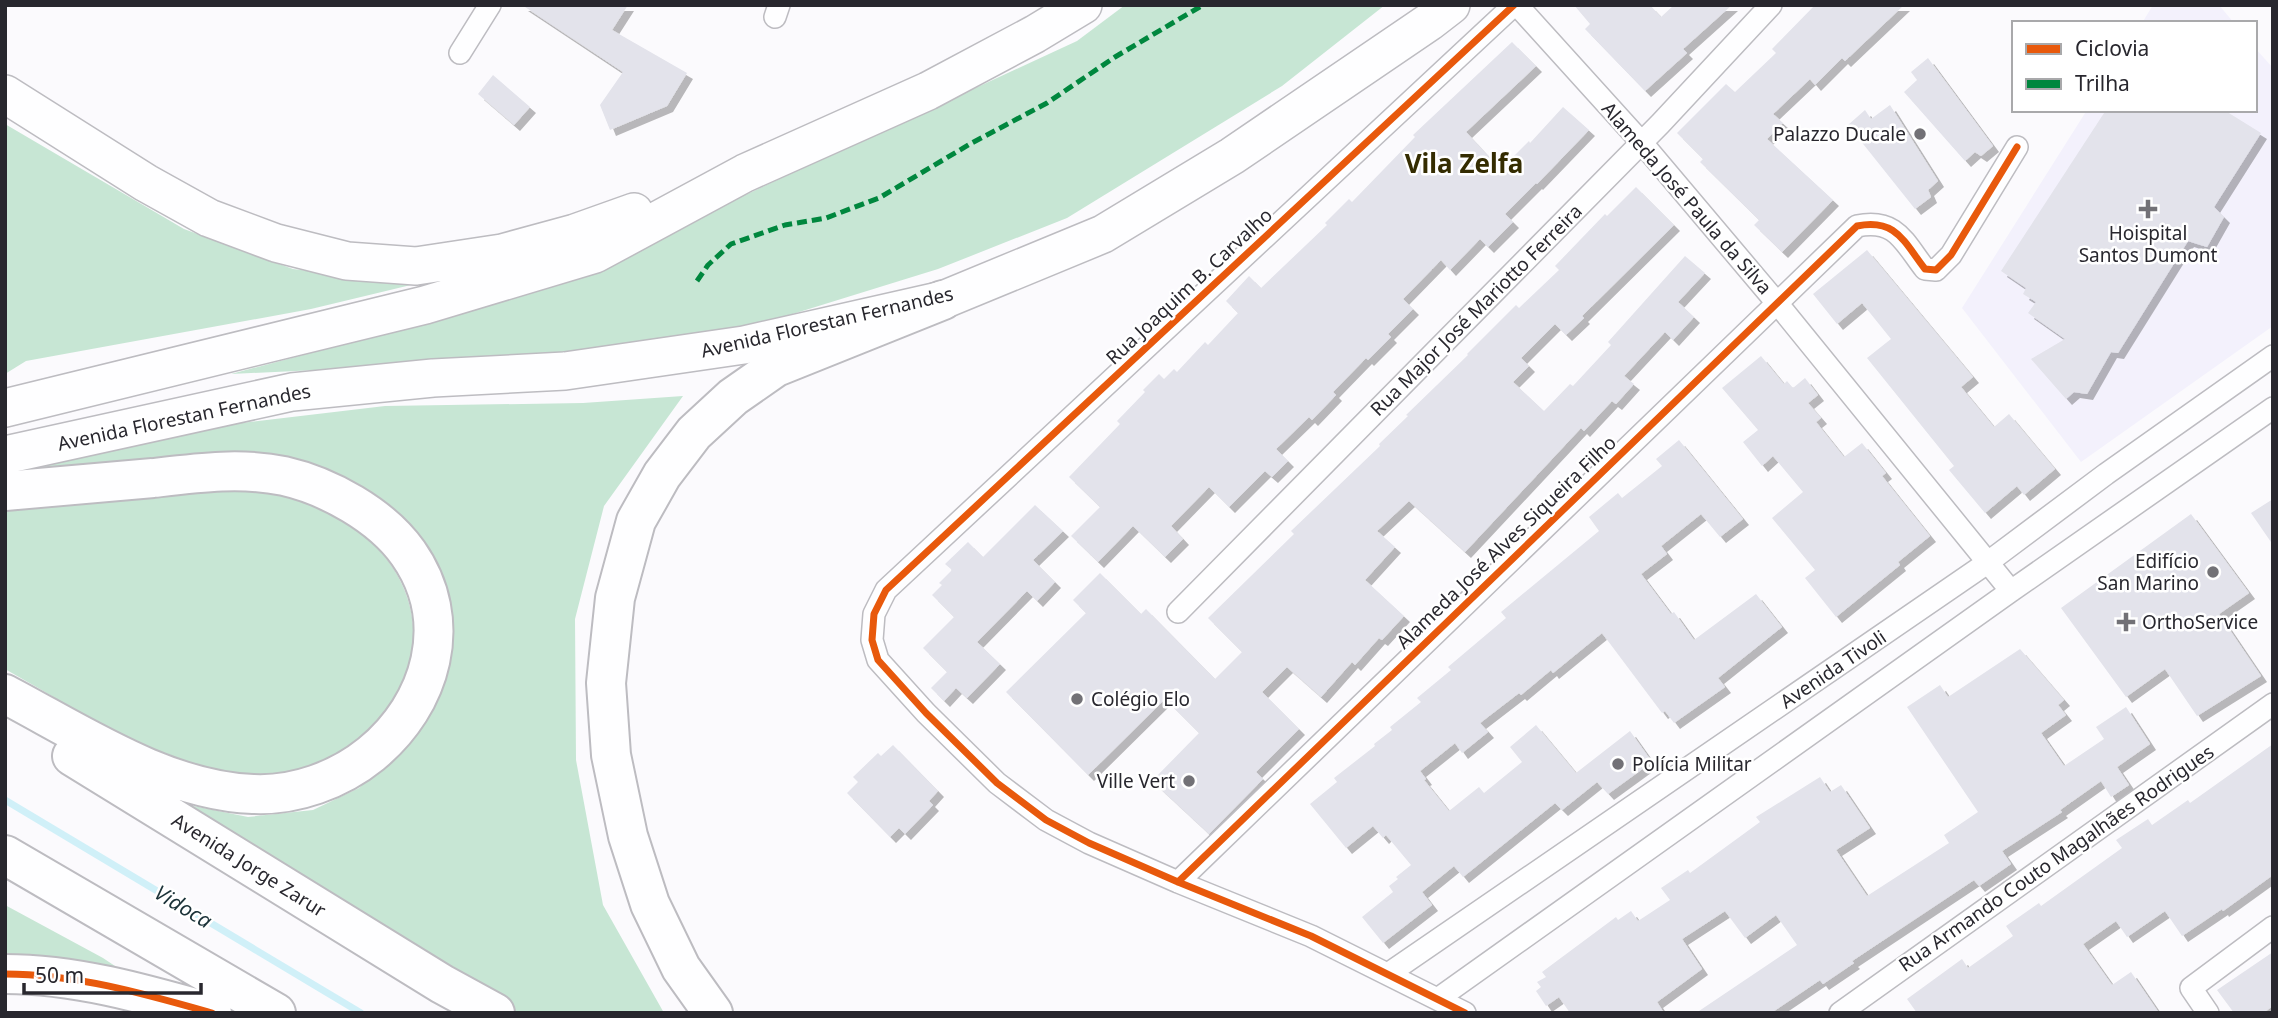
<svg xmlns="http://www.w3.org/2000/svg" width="2278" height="1018" font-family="'Noto Sans',sans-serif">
<defs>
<filter id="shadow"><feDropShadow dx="6" dy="6" stdDeviation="0" flood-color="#0004"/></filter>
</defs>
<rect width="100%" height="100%" fill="#fbfafd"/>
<path fill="#f3f1fc" d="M2153,5H2219L2234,23H2142Z
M2255,48L2273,68V326L2081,462L1962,308L2087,110H2255Z"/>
<path fill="#c7e6d4" d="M1125,5H1385L1282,86L1067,218L938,269L741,330L589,357L231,374L506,301L594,265L1077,41Z
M5,124L184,229L293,269L415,284L311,309L26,361L5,374Z
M683,396L604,506L575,619L576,760L603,905L664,1013H515L159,799L248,817L313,810L359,788L410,737L440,677L391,520L209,456L5,470L183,430L385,406L583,403Z
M248,490C269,494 289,497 310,504C376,528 428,591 410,664C401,701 372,734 339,752C313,766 282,776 253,774C162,769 82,712 5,669V511L214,491Z
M5,905L103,958L124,972L5,961Z"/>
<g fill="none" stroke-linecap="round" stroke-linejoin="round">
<path stroke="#d0f0f8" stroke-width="7" d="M5,800L361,1013"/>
</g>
<path fill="#e3e3eb" filter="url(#shadow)" d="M522,5H628L612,30L687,73L667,106L610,130L600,105L623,72Z
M1574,5H1650L1661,17L1674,5H1732L1683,49L1687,53L1645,91L1585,29L1590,24Z
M1815,5H1904L1845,61L1842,58L1815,85L1810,79L1773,114L1783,123L1767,139L1833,200L1782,252L1754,225L1759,220L1700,162L1703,159L1677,133L1726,84L1735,92L1776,53L1772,49Z
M1512,42L1536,66L1466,132L1492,160L1499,154L1507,163L1529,141L1530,143L1563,107L1589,130L1537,184L1536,183L1505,214L1513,222L1488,247L1480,239L1450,270L1441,260L1403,299L1413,309L1388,334L1391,337L1368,360L1366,358L1333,392L1336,395L1312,420L1309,417L1276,449L1288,461L1272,477L1265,471L1229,507L1209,487L1171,526L1183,539L1165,557L1133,526L1098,562L1071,536L1100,507L1069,477L1120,424L1117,421L1145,392L1143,390L1159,374L1164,379L1174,369L1177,372L1205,342L1208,345L1238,313L1226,301L1249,276L1261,288L1327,225L1325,223L1349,199L1352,202L1415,137L1413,135Z
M1928,58L1993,146L1981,156L1975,152L1965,161L1904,92L1917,80L1911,72Z
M493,75L530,107L514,125L478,94Z
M1890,105L1938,181L1928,190L1931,197L1915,209L1848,125L1865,110L1871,119Z
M2106,110H2224L2261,133L2214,207L2224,217L2207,247L2188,241L2118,353L2111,352L2087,394L2074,392L2066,399L2031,359L2065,339L2028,313L2036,302L2023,294L2026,288L2001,271Z
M1636,187L1674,225L1582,316L1584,318L1566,335L1555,324L1521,358L1529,366L1513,382L1544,411L1570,384L1573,386L1611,345L1608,342L1685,256L1705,273L1678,302L1694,317L1673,340L1665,332L1624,376L1634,384L1616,404L1612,401L1584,431L1581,428L1465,552L1409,501L1377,531L1395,547L1365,580L1404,616L1382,640L1379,638L1355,665L1352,662L1321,697L1287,667L1262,692L1299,729L1256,772L1263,779L1209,834L1152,781L1199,733L1165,699L1088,775L1006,692L1086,613L1073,600L1100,573L1141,614L1146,609L1215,679L1242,652L1208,618L1294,534L1291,531L1380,446L1379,444L1408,416L1406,415L1468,355L1467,354L1516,305L1519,308L1559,270L1555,266L1605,214L1607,216Z
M1867,250L1973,377L1961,387L1994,427L2009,414L2055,469L2024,495L2017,486L1985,513L1949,470L1954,466L1867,358L1891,339L1862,303L1837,324L1813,294Z
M1761,356L1784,384L1787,381L1793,388L1805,378L1818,395L1808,403L1821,418L1816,422L1844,457L1862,443L1886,473L1882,476L1930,536L1898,562L1900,565L1836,617L1805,578L1815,570L1772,518L1803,492L1773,456L1762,466L1743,442L1758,430L1722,388Z
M1679,440L1743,519L1720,537L1701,514L1661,546L1667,554L1641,574L1671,614L1674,612L1694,640L1756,594L1782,627L1718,678L1725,687L1674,723L1665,711L1662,713L1602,633L1553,673L1551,670L1521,695L1519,693L1480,723L1488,732L1462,753L1455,743L1420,771L1426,779L1424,780L1449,811L1479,787L1484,793L1522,762L1510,747L1536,725L1576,773L1630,731L1652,762L1608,794L1597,782L1562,810L1555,803L1463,877L1454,866L1422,892L1432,905L1383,943L1362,917L1393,892L1389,886L1398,879L1396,877L1411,865L1386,835L1383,838L1373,826L1346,848L1310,804L1337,782L1334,778L1375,746L1374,744L1392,730L1390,727L1421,702L1417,698L1451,670L1448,667L1506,618L1501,612L1599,531L1589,517L1618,493L1622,498L1662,466L1656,459Z
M2273,499V545L2251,513Z
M1035,505L1063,531L1033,560L1055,582L1037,601L1027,591L977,642L1000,664L967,698L956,688L944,701L931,688L947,672L923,648L954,617L932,595L942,585L939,583L952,570L945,564L968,542L983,557Z
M2191,514L2249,593L2219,614L2261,676L2197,716L2165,669L2126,697L2061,608Z
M2020,649L2064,700L2058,705L2066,715L2041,733L2064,766L2104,739L2096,727L2126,707L2150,744L2117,767L2129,785L2111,797L2101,781L2060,810L2062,812L2002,851L2011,864L1979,886L1974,880L1852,961L1854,963L1823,984L1820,980L1771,1013H1696L1797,945L1776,915L1745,938L1725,911L1682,939L1702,969L1657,1002L1664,1013H1570L1559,997L1546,1006L1536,991L1541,987L1537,982L1546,977L1542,972L1616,917L1618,920L1631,911L1638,921L1670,900L1661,888L1688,870L1690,873L1760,822L1756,817L1820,777L1830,792L1841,785L1870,828L1836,850L1867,896L1949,843L1944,835L1978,812L1907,707L1940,685L1948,697Z
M2273,744V875L2223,911L2222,909L2182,936L2165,911L2127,937L2116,921L2083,944L2112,985L2131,972L2159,1013H1917L1907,999L1962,959L1968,968L2013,936L2006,926L2039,903L2041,906L2122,848L2116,840L2148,819L2152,825L2188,800L2190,803Z
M893,745L938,791L929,801L933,805L905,834L899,828L890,837L847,793L858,782L853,777L878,753L881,756Z
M2273,952V1006L2263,1013H2234L2217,990Z"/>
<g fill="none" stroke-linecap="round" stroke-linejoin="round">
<g stroke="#bdbcc1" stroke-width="24">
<path id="minor" d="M1517,5L1642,143L1777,303L2011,591
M775,17L779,5
M460,53L490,5
M1178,612L1660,124L1771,5
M1178,882L1857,226C1896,218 1904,242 1925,269L1936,270L1951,255L2017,147
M1388,974L1987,563L2106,474L2273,356
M1439,998L2011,591L2273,408
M1465,1013L1311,936L1178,882L1089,843L1046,820L997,783L926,713L878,660L872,640L874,614L886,590L1514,5
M1840,1013L2273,704
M2208,1013L2191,988L2273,927"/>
</g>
<g stroke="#bdbcc1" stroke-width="40">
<path id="trunk" d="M5,94L146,183L209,218L276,243L347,261L416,266L502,253L575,233L634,212
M5,408L425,305L595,254L745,173L928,91L1035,34L1083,5
M5,455L292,392L433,378L565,371L744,345L943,300L1103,234L1232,156L1429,22L1451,5"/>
</g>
<g stroke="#bdbcc1" stroke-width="42">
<path id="motorway" d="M5,491C54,487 103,482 153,478C196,473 241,467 284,476C328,486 381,515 408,553C456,621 432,704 371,754C339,780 295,796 253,794C166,791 81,734 5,694
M72,756L442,984L495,1013
M5,855L276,1013
M5,974C76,974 145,994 212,1013
M713,1013L681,968L650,904L628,836L611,755L606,683L615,598L636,521L662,475L694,433L733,397L776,367L943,300"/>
</g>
<use href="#minor" stroke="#fefeff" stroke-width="21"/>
<use href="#trunk" stroke="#fefeff" stroke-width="37"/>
<use href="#motorway" stroke="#fefeff" stroke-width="38"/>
<path stroke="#00873e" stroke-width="5" stroke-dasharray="10 5" stroke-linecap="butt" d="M697,281L708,265L731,244L785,225L826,218L879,198L970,144L1047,103L1115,57L1203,5"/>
<g stroke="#fff" stroke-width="11">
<path id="cycleway" d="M1178,882L1857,226C1896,218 1904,242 1925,269L1936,270L1951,255L2017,147
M5,974C76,974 145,994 212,1013
M1465,1013L1311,936L1178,882L1089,843L1046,820L997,783L926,713L878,660L872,640L874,614L886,590L1514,5"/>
</g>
<use href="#cycleway" stroke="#e8590c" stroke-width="7"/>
</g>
<g fill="#727176" stroke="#fff" stroke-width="2.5">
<circle cx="1920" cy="134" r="7"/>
<path d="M2144.5 198.5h7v7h7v7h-7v7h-7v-7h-7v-7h7z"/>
<circle cx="2213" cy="572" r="7"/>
<path d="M2122.5 611.5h7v7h7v7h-7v7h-7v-7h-7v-7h7z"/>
<circle cx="1077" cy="699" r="7"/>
<circle cx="1618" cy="764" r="7"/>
<circle cx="1189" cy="781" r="7"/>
</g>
<g text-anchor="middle" stroke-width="5" stroke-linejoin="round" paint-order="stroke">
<g font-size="19" fill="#28272e" stroke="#fff" text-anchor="end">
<text x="1906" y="141">Palazzo Ducale</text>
<text x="2148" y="240" text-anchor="middle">Hoispital<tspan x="2148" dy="22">Santos Dumont</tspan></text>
<text x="2199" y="568">Edifício<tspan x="2199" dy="22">San Marino</tspan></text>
<text x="2142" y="629" text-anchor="start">OrthoService</text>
<text x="1091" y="706" text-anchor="start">Colégio Elo</text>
<text x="1632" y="771" text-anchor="start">Polícia Militar</text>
<text x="1175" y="788">Ville Vert</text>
</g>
<g font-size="19" fill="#28272e" stroke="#fff">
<text transform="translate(1687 198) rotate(49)" y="7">Alameda José Paula da Silva</text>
<text transform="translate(1189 286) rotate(-43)" y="7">Rua Joaquim B. Carvalho</text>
<text transform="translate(1476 310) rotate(-45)" y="7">Rua Major José Mariotto Ferreira</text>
<text transform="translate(827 322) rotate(-13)" y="7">Avenida Florestan Fernandes</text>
<text transform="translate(184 417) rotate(-12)" y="7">Avenida Florestan Fernandes</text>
<text transform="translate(1506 542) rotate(-44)" y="7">Alameda José Alves Siqueira Filho</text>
<text transform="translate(1833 669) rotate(-34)" y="7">Avenida Tivoli</text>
<text transform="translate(2056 858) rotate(-35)" y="7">Rua Armando Couto Magalhães Rodrigues</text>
<text transform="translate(249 865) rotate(32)" y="7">Avenida Jorge Zarur</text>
</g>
<g font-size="21" font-style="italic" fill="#1b3238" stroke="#fff">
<text transform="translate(183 907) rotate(31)" y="7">Vidoca</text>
</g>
<g font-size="26" font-weight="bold" fill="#342c01" stroke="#fff">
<text x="1464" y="173">Vila Zelfa</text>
</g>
</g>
<rect width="2278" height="1018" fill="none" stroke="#28272e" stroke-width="14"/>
<rect x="2012" y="21" width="245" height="91" fill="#ffffff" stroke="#a9a9ab" stroke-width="2"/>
<rect x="2026" y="44" width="35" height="10" fill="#e8590c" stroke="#a9a9ab" stroke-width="2"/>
<text x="2075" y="56" font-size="21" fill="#28272e">Ciclovia</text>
<rect x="2026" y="79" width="35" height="10" fill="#00873e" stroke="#a9a9ab" stroke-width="2"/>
<text x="2075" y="91" font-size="21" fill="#28272e">Trilha</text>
<path d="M24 983v10h177v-10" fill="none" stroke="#28272e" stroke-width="3.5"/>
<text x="35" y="983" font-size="21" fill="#28272e" stroke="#ffffff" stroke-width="5" paint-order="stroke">50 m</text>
</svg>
